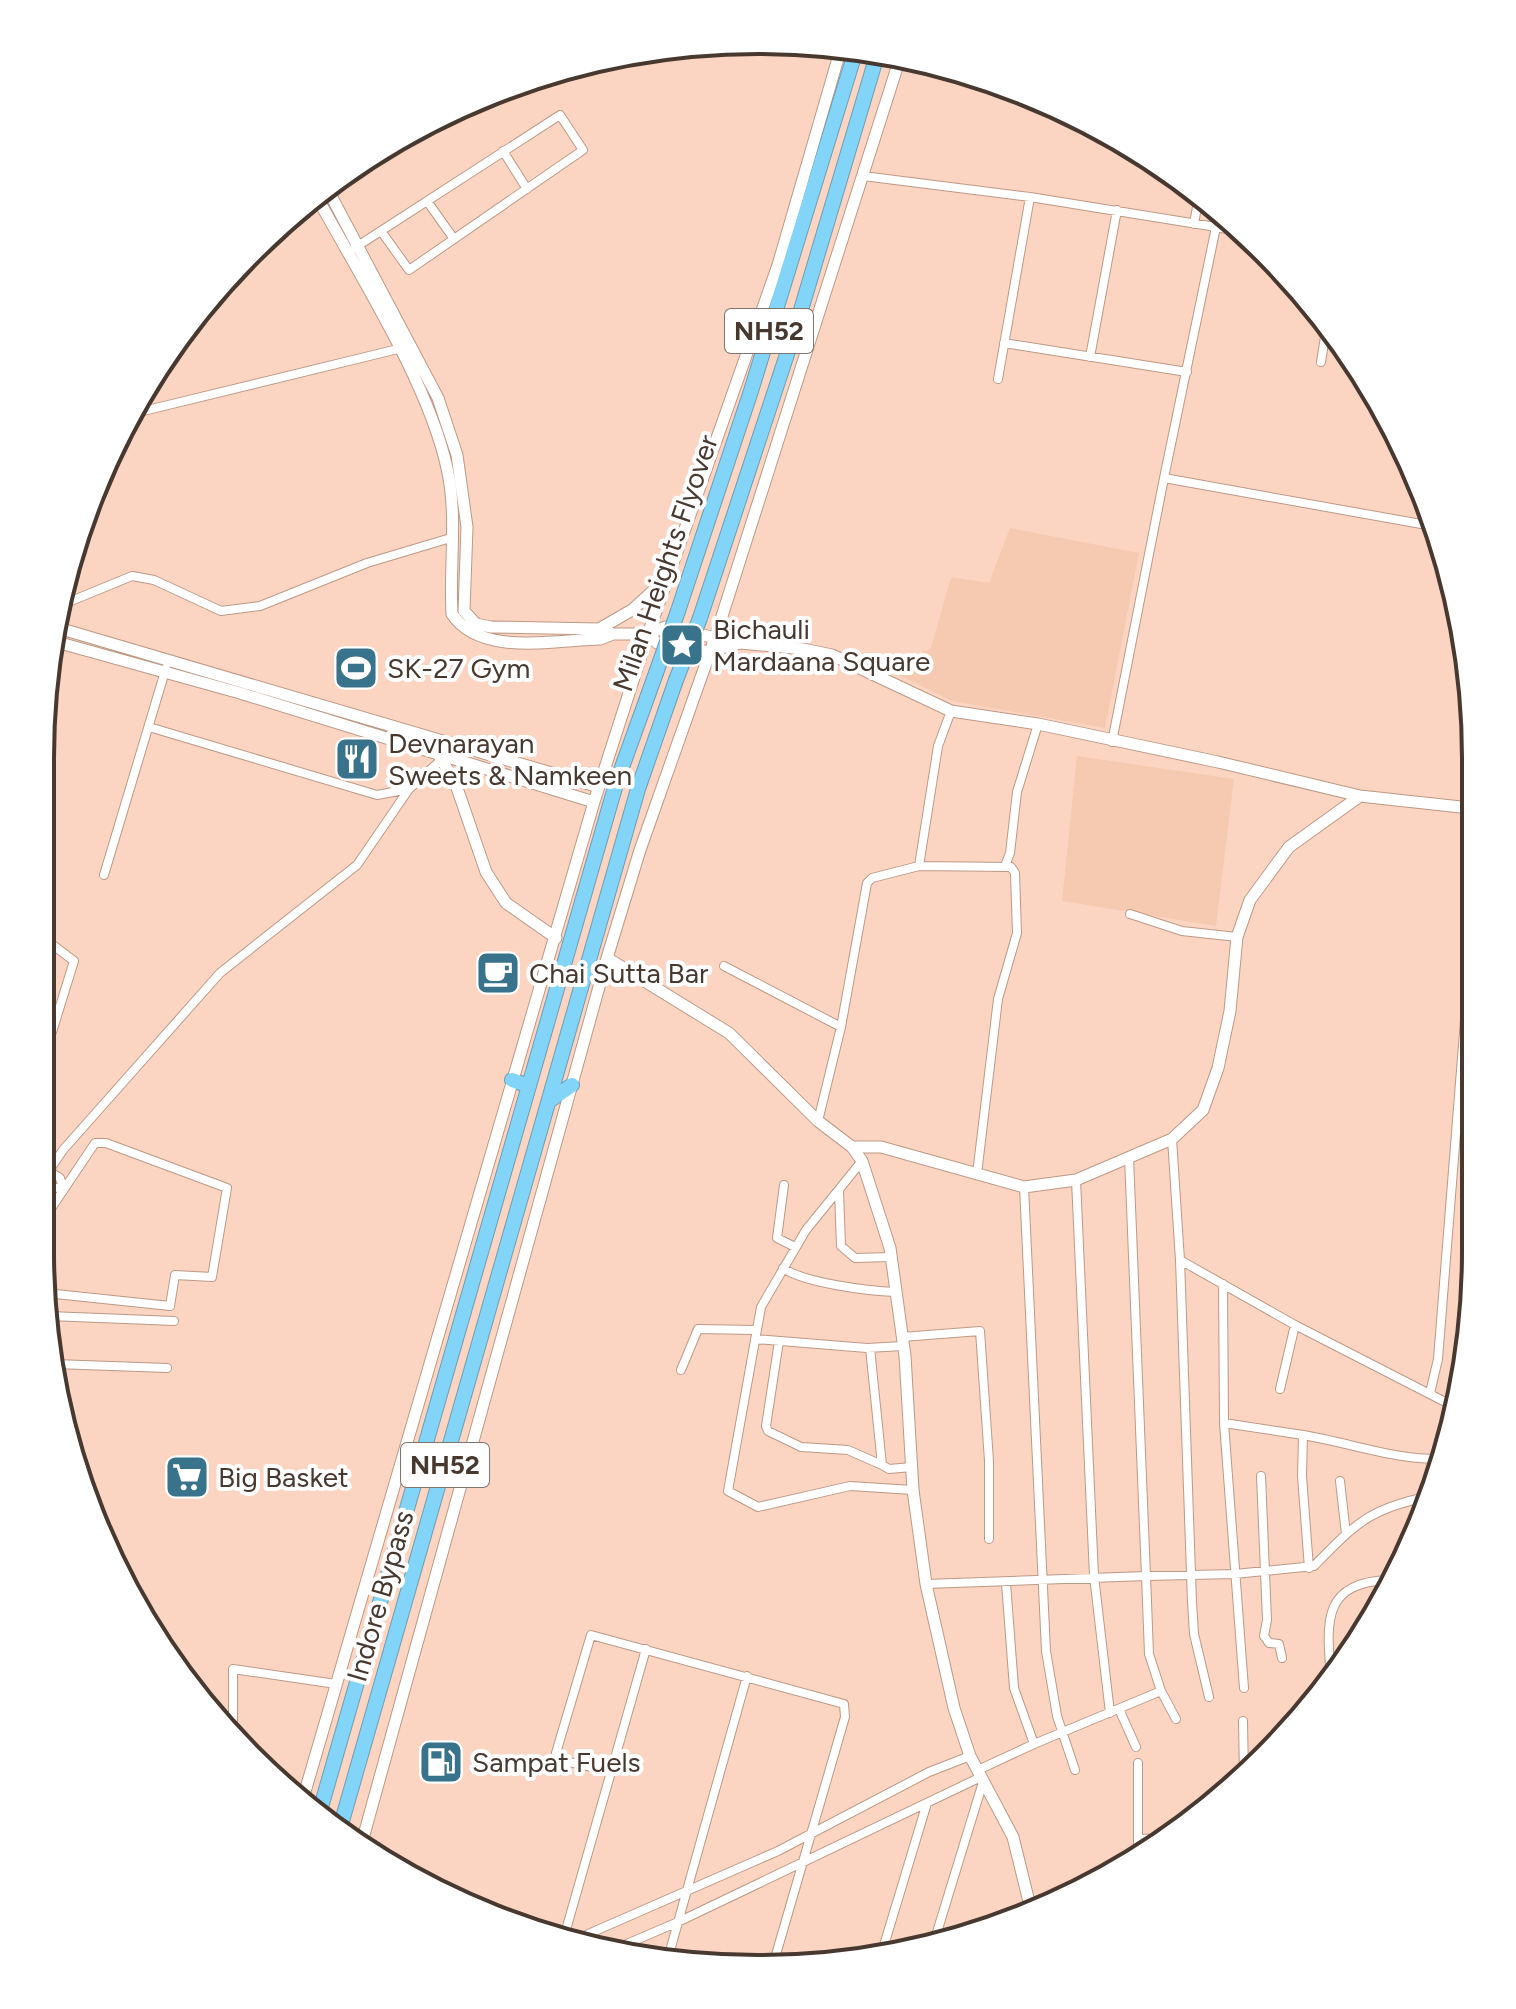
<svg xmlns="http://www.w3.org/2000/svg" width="1516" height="2009" font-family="Figtree,sans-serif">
<rect width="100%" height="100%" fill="#fcd5c2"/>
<path fill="#f6c9b1" d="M1010,528L1139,553L1105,728L952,701L888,670L931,648L951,577L989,583Z
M1077,756L1234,779L1216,926L1062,901Z"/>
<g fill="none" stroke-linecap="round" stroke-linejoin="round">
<g stroke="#bd9986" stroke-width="10">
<path id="street" d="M503,151L527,189
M863,176L1030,197L1216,227
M427,201L454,239
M1194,224L1199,196
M1243,232L1216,227L1164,478L1438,527
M353,249L560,115L583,150L409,270L381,231
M1004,343L1187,372
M1090,357L1117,210
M1321,362L1327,324
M998,379L1030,197
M131,414L398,349
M59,606L132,576L154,580L221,611L260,606L367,563L454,537
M149,727L377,795L409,789
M1112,742L1164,478
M919,866L938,746L951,711
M1005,866L1010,853L1017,792L1038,724
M104,875L166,668
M1130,914L1182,931L1237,937
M724,966L841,1027
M41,1031L52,1032L74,961L41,936
M818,1121L841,1027L867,883L872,878L919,866L1011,867L1015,873L1017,933L998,999L977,1174
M1172,1139L1180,1260L1295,1325L1455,1407
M862,1161L806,1230L761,1307L728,1491L758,1507L850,1486L913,1490
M1076,1180L1094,1576L1110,1713
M42,1181L54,1188L63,1187L60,1178L49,1171
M40,1184L63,1150L220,973L357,865L409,789L440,761
M784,1185L777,1238L795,1247
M1024,1187L1046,1651L1057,1716L1075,1770
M839,1192L841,1246L855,1258L891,1257
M40,1225L95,1143H106L227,1188L212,1277L175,1275L170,1306L46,1293
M1180,1260L1192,1602L1194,1634L1209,1697
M783,1268C804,1283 868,1291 896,1292
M1223,1284L1224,1423L1244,1688
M49,1316L174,1321
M902,1337L980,1331L989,1461V1539
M755,1339L867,1348L903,1346
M779,1341L766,1426L768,1431L801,1447L848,1450L882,1465L870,1348
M55,1364L167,1368
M681,1370L698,1329L755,1330
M1280,1389L1295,1325
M1430,1393L1438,1359L1470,957
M1224,1423L1303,1435L1302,1476L1309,1568
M1303,1435C1351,1443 1394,1460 1443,1459
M882,1465L889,1469L912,1467
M1261,1476L1267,1620L1264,1636L1269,1643L1279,1644L1282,1658
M1340,1481L1346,1534
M926,1584L1146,1576L1129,1157
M1331,1679C1327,1625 1320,1582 1389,1580
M1161,1691L1176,1719
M1119,1709L1136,1747
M1243,1721L1244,1776
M233,1729V1669L336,1684
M1034,1744L1161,1691L1149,1654L1146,1576L1235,1574L1314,1566C1356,1523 1370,1508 1431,1496
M978,1770L1034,1744L1014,1688L1006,1583
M613,1771L563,1761L556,1753L591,1635L844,1704L845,1717L773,1965
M1138,1839L1169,1838
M1138,1857V1763
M564,1937L646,1649
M934,1942L983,1782
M584,1944L586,1935L778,1851L929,1772L970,1756
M608,1952L678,1922L981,1777
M882,1952L927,1803
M668,1958L747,1676"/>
</g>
<g stroke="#bd9986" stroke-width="13">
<path id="secondary" d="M328,190L438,398L457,455L467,527L464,611L476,624L491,627L599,629L613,634
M318,199C361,278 428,382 447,468C458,517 449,565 452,614C480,657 556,640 600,639L613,634H648L665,627L740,643L803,649L832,655L951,711L1038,724L1218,762L1360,796L1470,808
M55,627L599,787
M599,629L632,610L666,579
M648,634L657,643L709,652L739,643
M53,641L240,693L594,802
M435,749L455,782L486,872L506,903L556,938
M607,958L729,1033L818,1121L852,1147L862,1161L890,1248L905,1356L913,1490L926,1584L954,1708L970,1756L1013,1837L1031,1910
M852,1147H881L1024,1187L1076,1180L1172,1139L1203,1110L1218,1068L1230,1011L1237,937L1250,900L1289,847L1360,796
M302,1802L594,802L648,634L778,265L841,48
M362,1842L607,958L640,850L716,635L901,55"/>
</g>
<g stroke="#6e9db3" stroke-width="16">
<path id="highway" d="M678,611L751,391L856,50
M700,618L795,330L878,52
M512,1080L529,1086
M549,1101L572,1085
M319,1814L616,784L656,673
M340,1828L638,789L676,680"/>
</g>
<use href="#street" stroke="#fff" stroke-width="8"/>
<use href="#secondary" stroke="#fff" stroke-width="11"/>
<use href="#highway" stroke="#83d4f9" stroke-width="14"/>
<g stroke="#6e9db3" stroke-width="16" stroke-linecap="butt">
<path id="highway-bridge" d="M656,673L678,611
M676,680L700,618"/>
</g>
<use href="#highway-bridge" stroke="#83d4f9" stroke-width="14"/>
</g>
<defs>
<g id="sight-square" transform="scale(2.3)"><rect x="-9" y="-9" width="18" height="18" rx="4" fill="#38728b" stroke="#fff"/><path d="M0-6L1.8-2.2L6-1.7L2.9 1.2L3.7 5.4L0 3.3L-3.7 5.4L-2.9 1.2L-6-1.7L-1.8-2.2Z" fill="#fff"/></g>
<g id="stadium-square" transform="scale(2.3)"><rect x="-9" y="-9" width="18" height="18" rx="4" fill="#38728b" stroke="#fff"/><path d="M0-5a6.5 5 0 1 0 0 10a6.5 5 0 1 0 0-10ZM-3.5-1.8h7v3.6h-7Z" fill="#fff"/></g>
<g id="restaurant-square" transform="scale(2.3)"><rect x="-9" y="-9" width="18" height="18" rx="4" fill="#38728b" stroke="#fff"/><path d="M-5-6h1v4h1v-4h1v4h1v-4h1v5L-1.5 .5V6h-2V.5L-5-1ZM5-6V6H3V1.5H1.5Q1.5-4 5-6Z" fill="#fff"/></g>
<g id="cafe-square" transform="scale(2.3)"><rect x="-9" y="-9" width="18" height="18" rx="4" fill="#38728b" stroke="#fff"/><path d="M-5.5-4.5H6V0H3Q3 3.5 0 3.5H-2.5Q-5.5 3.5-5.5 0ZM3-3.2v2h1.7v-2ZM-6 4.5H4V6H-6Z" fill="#fff"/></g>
<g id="supermarket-square" transform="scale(2.3)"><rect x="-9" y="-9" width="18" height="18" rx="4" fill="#38728b" stroke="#fff"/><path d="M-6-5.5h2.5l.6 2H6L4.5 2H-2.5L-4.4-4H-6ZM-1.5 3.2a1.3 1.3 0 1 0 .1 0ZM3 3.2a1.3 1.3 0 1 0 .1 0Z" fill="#fff"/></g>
<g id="fuel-square" transform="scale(2.3)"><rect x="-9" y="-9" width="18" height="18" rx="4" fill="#38728b" stroke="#fff"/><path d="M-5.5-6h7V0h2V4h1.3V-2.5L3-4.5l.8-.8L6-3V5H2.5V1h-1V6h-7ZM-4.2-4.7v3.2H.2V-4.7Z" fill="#fff"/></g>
</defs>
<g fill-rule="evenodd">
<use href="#sight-square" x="682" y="645"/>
<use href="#stadium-square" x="356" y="668"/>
<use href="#restaurant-square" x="357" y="759"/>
<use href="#cafe-square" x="498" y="973"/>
<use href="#supermarket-square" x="187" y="1477"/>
<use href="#fuel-square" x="441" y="1762"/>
</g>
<g text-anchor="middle" stroke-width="8" stroke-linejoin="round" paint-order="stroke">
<g fill="#fff" stroke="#7e746e" stroke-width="2">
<rect x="725" y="309" width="88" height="44" rx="6"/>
<rect x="401" y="1443" width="88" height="44" rx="6"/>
</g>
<g font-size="26" font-weight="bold" fill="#473830">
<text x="769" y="340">NH52</text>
<text x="445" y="1474">NH52</text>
</g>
<g font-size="28" fill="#473830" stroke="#fff">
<text transform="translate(665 563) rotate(-71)" y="10">Milan Heights Flyover</text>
<text transform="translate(380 1596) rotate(-74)" y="10">Indore Bypass</text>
</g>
<g font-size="28" fill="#473830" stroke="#fff" text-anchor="start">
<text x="713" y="639">Bichauli<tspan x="713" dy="32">Mardaana Square</tspan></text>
<text x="387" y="678">SK-27 Gym</text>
<text x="388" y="753">Devnarayan<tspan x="388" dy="32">Sweets &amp; Namkeen</tspan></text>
<text x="529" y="983">Chai Sutta Bar</text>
<text x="218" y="1487">Big Basket</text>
<text x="472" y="1772">Sampat Fuels</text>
</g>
</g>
<path d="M0 0H1516V2009H0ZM758 54H758A704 704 0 0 1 1462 758V1251A704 704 0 0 1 758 1955H758A704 704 0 0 1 54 1251V758A704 704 0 0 1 758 54Z" fill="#fff" fill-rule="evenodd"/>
<path fill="none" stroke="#473830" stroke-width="4" d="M758 54H758A704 704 0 0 1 1462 758V1251A704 704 0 0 1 758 1955H758A704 704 0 0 1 54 1251V758A704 704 0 0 1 758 54Z"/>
</svg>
